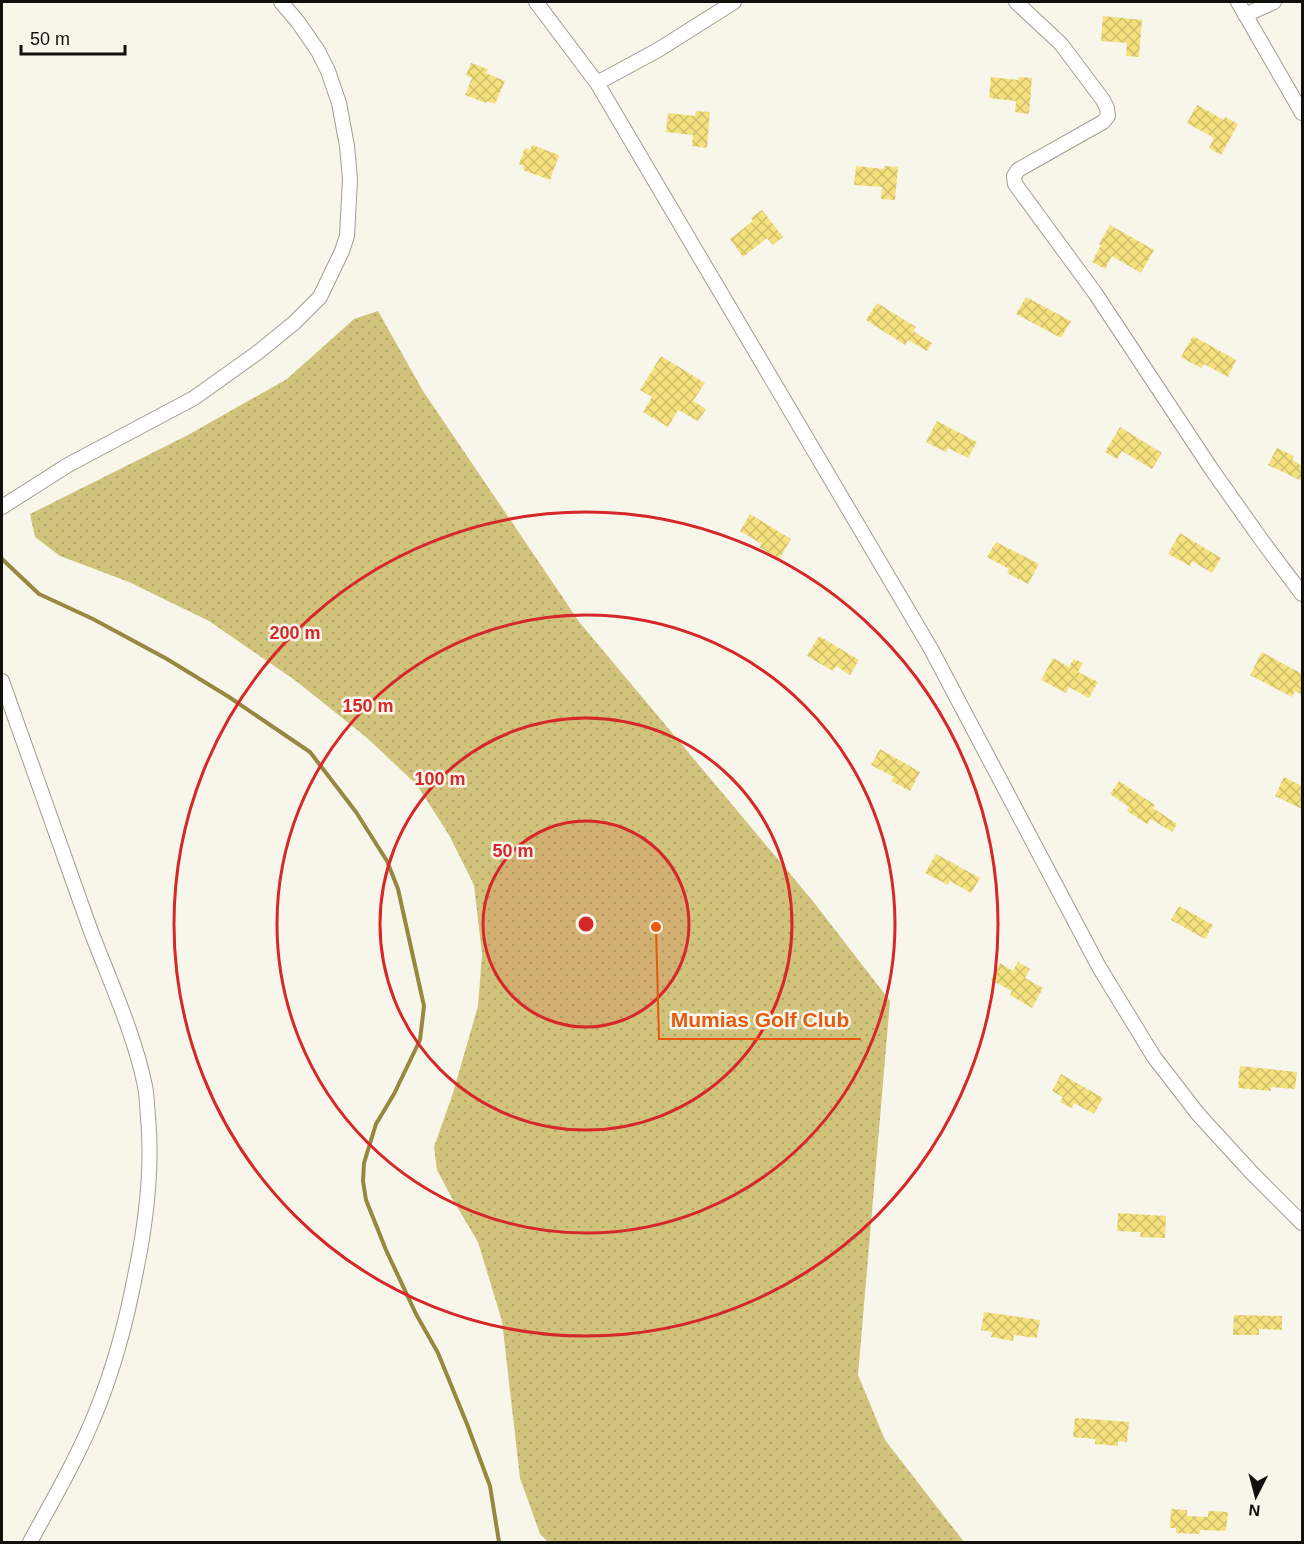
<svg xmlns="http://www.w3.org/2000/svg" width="1304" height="1544" font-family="Helvetica,sans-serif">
<defs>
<pattern id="grass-dots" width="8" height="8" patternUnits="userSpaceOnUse" patternTransform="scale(1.5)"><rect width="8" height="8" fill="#d1c37c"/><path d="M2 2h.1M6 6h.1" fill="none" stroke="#b2a66a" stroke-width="1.8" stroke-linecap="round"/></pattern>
<pattern id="building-cross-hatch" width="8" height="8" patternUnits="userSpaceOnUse" patternTransform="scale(1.5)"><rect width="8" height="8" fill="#f4e07d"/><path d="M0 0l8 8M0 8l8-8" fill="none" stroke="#d0bf6b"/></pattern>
</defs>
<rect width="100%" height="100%" fill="#f8f6eb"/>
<path fill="url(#grass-dots)" d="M378,311L423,391L580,623L812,900L890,1001L858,1375L885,1440L964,1542H548L540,1534L520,1478L502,1321L478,1242L453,1200L437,1170L434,1147L453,1093L478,1006L482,954L474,885L449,835L417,785L366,737L296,681L209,621L129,582L60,556L35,537L30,514L188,435L287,379L354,319Z"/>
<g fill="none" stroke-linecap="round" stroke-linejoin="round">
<path stroke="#968840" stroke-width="4" d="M2,559L39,594L93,619L167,659L229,697L310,752L356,812L387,861L398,889L424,1006L420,1040L394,1094L376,1124L364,1163L363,1181L366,1200L386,1250L416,1314L438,1353L467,1424L490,1486L499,1542"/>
</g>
<path fill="url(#building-cross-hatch)" d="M1103,16L1142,20L1139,57L1126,56L1127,43L1101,41Z
M471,63L488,69L486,73L505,81L495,104L487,101L486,103L465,95L472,78L466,75Z
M991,77L1018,80L1019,77L1032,78L1029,114L1015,112L1016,101L989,98Z
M1197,105L1224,120L1225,117L1238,124L1221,155L1209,148L1214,138L1187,123Z
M696,111L710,112L707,148L692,146L693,135L666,132L668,113L695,116Z
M532,145L559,155L550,180L523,170L524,166L519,164L525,148L530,150Z
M856,166L884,169V166L898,167L895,200L881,199L882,187L854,185Z
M762,210L783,237L773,245L767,238L743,257L730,239L753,221L751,218Z
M1110,225L1154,250L1141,273L1112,256L1105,269L1092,262L1101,245L1099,244Z
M1026,297L1071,321L1061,338L1016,314Z
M877,303L916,327L913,331L932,343L927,351L908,340L905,345L866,320Z
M1193,336L1236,360L1228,377L1204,364L1201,368L1181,357Z
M661,356L705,383L693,401L706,409L698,421L678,410L668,427L643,412L652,397L640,390Z
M937,421L977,442L968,458L948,448L946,452L926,442Z
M1120,427L1162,453L1152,469L1122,451L1117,459L1105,452Z
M1277,448L1294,456L1292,460L1302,466V481L1268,465Z
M750,514L791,539L779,559L759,547L762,544L740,531Z
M1180,533L1221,558L1212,573L1192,561L1190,566L1168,554Z
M996,542L1039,564L1028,584L1007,573L1009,569L987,557Z
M819,636L859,660L850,675L836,666L833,671L807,656Z
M1262,652L1302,674V695L1295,691L1292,697L1250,675Z
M1053,658L1069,667L1074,659L1083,663L1078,672L1098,682L1089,698L1069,687L1066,693L1041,680Z
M880,749L920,772L910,791L891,781L894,777L871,765Z
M1284,777L1302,786V809L1275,796Z
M1119,781L1155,805L1153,808L1177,824L1172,832L1151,819L1147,824L1127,811L1129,807L1110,794Z
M936,854L980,878L971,893L950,881L948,885L925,873Z
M1179,906L1213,925L1205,939L1171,920Z
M1018,962L1030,969L1025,978L1043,988L1032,1008L1010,995L1012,991L991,980L1000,963L1013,971Z
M1240,1066L1297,1072L1295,1089L1271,1087V1091L1238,1088Z
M1061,1074L1103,1098L1094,1114L1074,1103L1072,1108L1060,1102L1063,1097L1052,1091Z
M1118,1213L1166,1216L1165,1238L1140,1237L1141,1232L1117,1231Z
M984,1312L1040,1320L1037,1338L1014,1335L1013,1341L991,1337L992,1332L981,1330Z
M1234,1315L1282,1316V1330L1259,1329V1335H1233Z
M1075,1418L1129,1422L1127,1442L1118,1441V1446L1095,1444V1439L1073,1437Z
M1171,1509L1187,1510V1516L1208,1517V1511L1228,1512L1226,1531L1200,1530V1534L1176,1533V1528H1170Z"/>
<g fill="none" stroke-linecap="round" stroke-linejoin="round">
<g stroke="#9f9d92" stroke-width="16">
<path id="minor" d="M536,2L597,83L931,649L1099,967L1154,1057L1198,1114L1251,1172L1302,1223
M1016,2L1061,44L1103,100L1107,108L1108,116L1103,122L1018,170L1014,176L1015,184L1095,293L1212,470L1263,542L1302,594
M1238,2L1302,113
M1245,15L1274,2
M597,83L658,50L734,2
M2,507L68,465L194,398L257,353L294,323L320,297L342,251L347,236L350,179L347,146L339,103L328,71L318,51L298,22L281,2
M2,681C31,762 60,844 89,926C108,977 134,1032 145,1086C147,1096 147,1107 148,1117C153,1171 146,1224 135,1276C126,1323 114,1368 96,1412C78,1457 53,1500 30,1542"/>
</g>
<use href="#minor" stroke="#fff" stroke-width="14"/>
</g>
<circle cx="586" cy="924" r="103" fill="#d62828" fill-opacity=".12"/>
<g fill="none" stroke="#d62828" stroke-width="3">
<circle cx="586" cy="924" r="103"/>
<circle cx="586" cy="924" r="206"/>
<circle cx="586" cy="924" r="309"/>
<circle cx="586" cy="924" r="412"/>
</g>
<circle cx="586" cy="924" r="9" fill="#d62828" stroke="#f8f6eb" stroke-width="3"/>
<g font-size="18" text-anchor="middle" font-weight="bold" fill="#d62828" stroke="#f8f6eb" stroke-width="5" stroke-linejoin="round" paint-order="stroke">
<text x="295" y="639">200 m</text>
<text x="368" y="712">150 m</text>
<text x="440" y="785">100 m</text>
<text x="513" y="857">50 m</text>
</g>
<path fill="none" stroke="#e8590c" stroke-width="2" d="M656 927L659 1039H861"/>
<circle fill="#e8590c" stroke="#f8f6eb" stroke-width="2" cx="656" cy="927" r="6"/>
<g font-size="21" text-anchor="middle" font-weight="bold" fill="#e8590c" stroke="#f8f6eb" stroke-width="5" stroke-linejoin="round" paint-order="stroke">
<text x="760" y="1027">Mumias Golf Club</text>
</g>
<rect width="1304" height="1544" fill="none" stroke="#11100c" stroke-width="6"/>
<g transform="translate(1256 1496) rotate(186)" stroke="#f8f6eb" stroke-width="4.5" paint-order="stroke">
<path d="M0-4.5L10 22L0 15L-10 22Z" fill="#11100c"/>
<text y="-9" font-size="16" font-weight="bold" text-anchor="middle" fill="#11100c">N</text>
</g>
<path d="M21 45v9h104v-9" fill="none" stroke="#11100c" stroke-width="3"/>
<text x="30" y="45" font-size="18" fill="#11100c" stroke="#f8f6eb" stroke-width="4.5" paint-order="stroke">50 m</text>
</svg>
